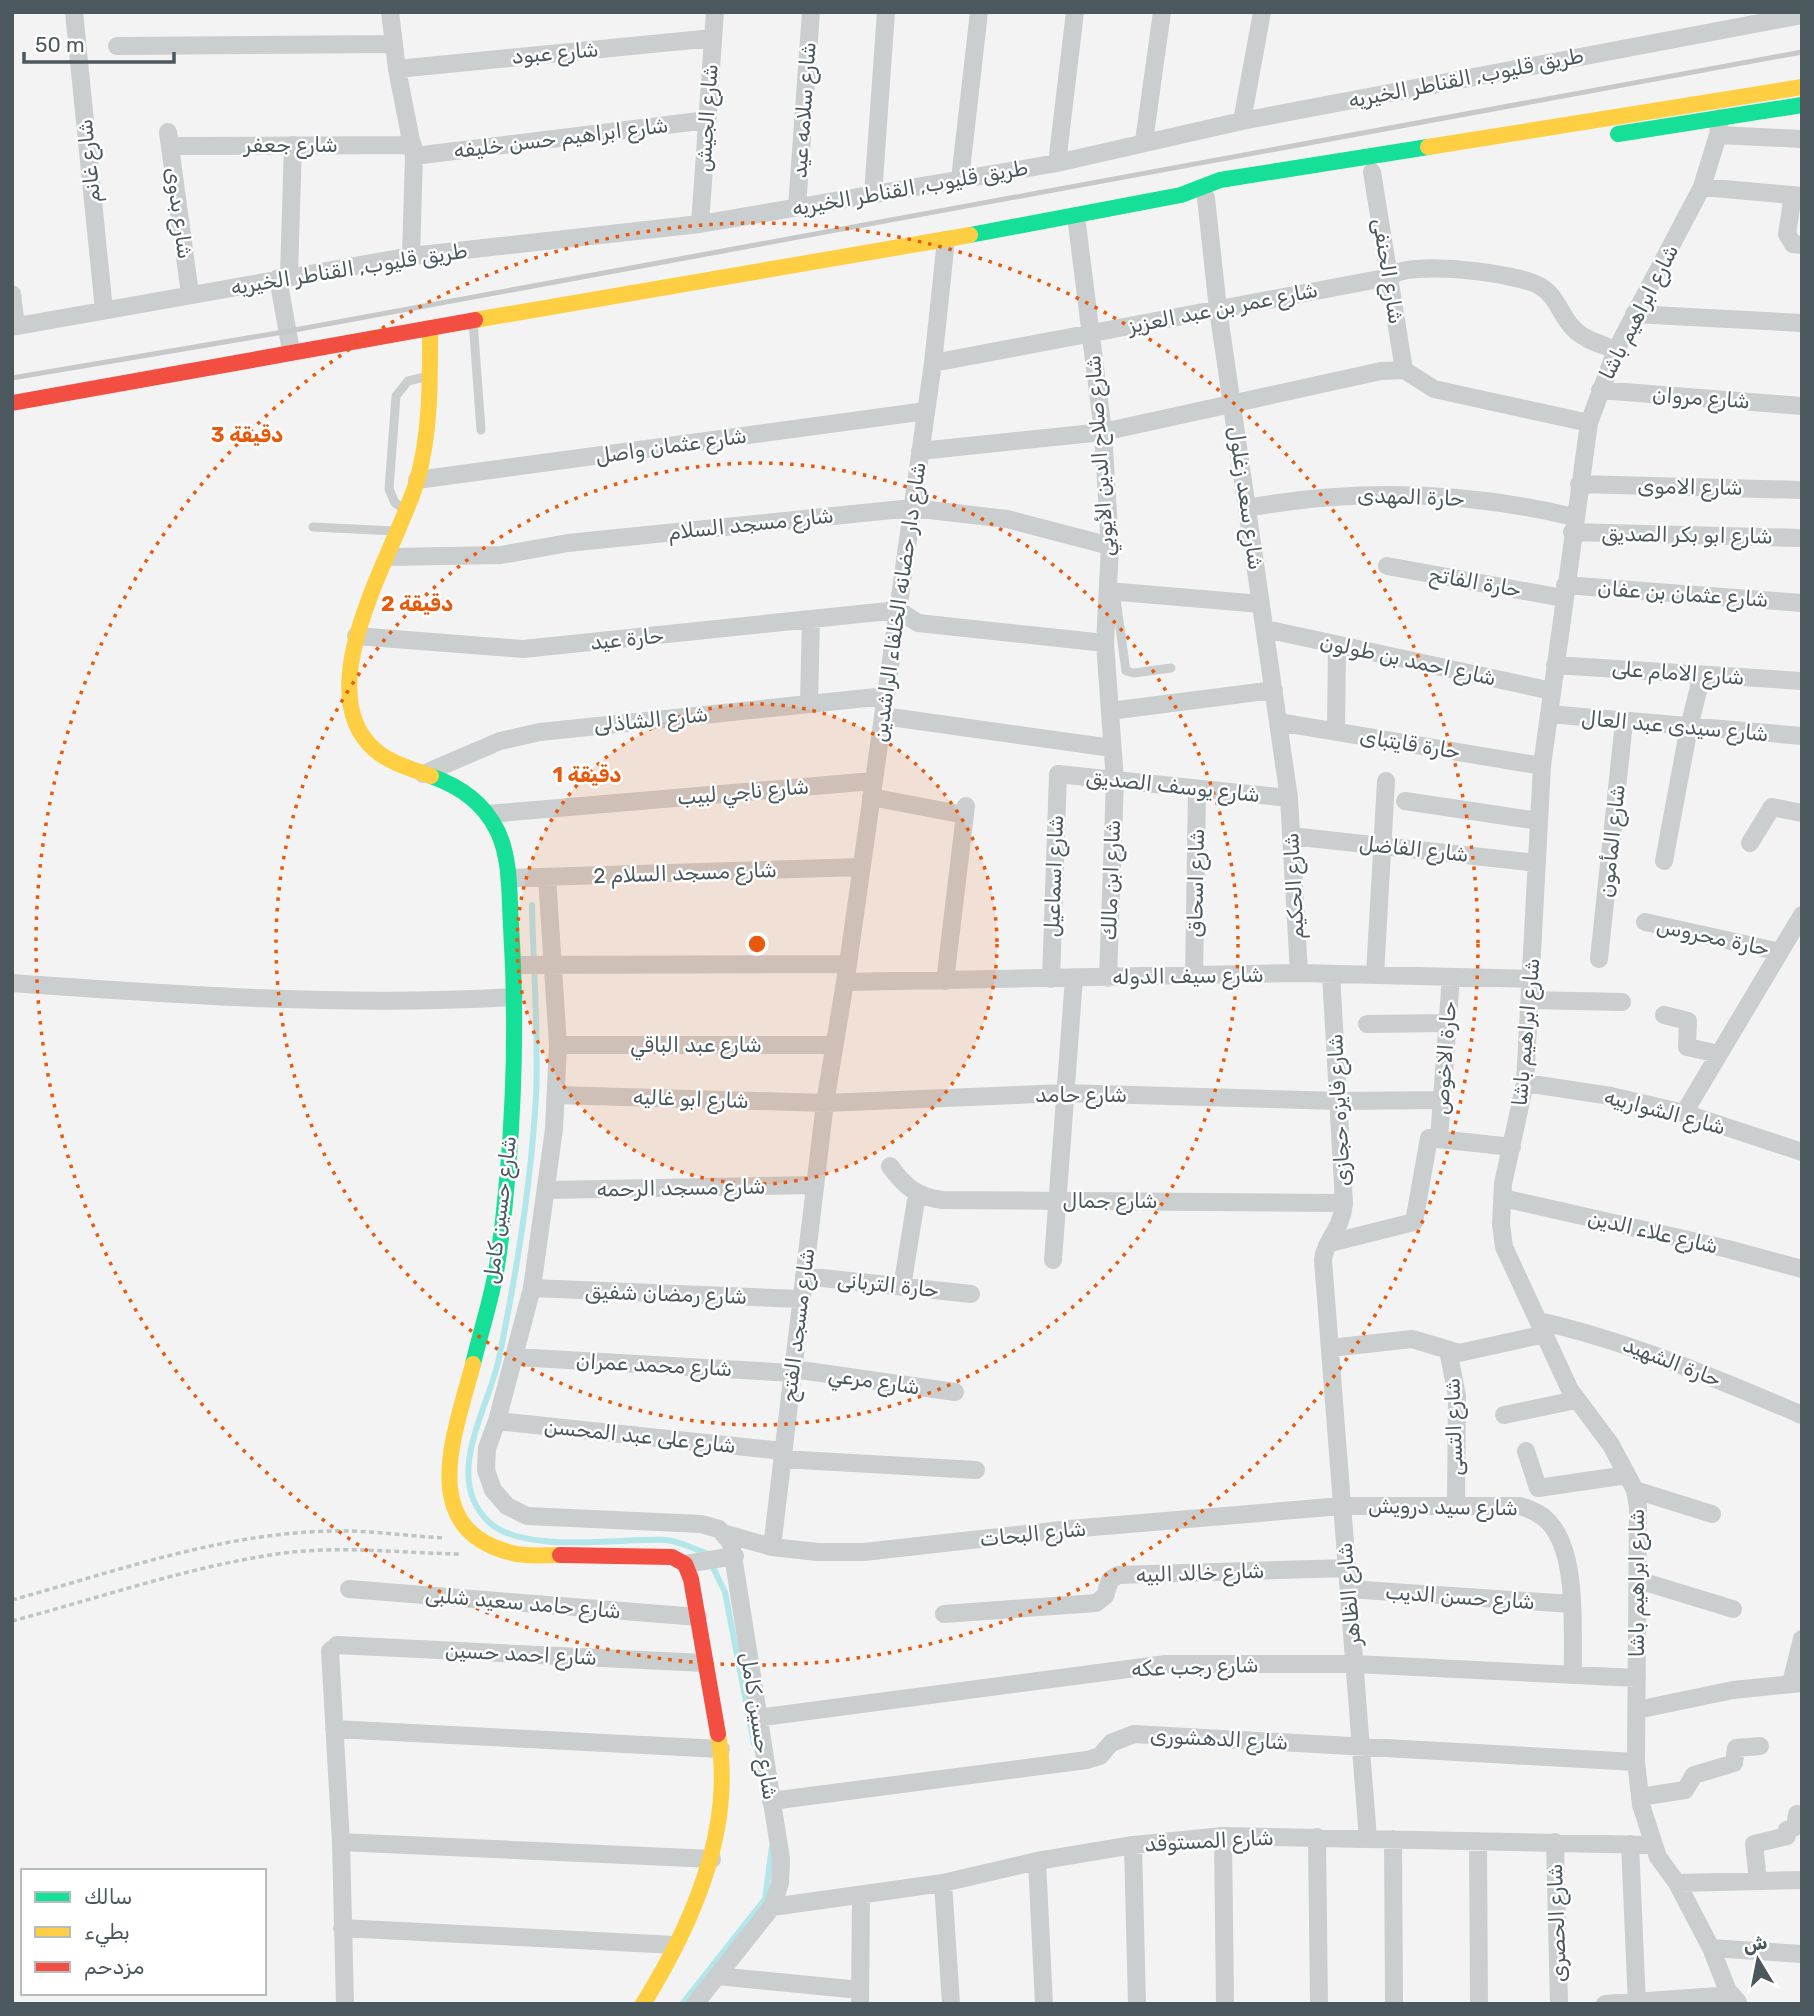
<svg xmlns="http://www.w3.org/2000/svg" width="1814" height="2016" font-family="Rubik,'Noto Naskh Arabic',sans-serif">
<rect width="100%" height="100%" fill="#f3f3f3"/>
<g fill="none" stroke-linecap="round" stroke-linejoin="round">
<path stroke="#b3e6e9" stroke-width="6" d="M532,905C533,968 539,1033 536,1096C531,1185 517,1271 499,1358C489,1408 441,1479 490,1523C525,1554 621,1538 666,1540C679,1541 694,1549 706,1553L725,1592L754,1744
M682,2004L765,1899L772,1847"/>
<path stroke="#bbc5c1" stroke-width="3.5" stroke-dasharray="5 3.5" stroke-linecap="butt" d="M12,1600C117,1571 222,1533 332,1531C369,1530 407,1536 444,1538
M12,1621C99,1598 188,1567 277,1554C337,1545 399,1553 459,1554"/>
<path stroke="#cbcece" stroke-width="9" d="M473,321L481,430
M404,509L395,503L389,489L396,396L408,381L429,376
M313,527L395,531
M1115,592L1126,671L1134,673L1171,668"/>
<path stroke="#cbcece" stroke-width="18" d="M74,12L104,310
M390,12L397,69L414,156L411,256
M117,46L393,44
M397,69L713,38
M1720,118L1718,135L1702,187L1616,350L1589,423L1542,766L1525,1083L1503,1184L1501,1224L1504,1247L1570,1390L1611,1445L1635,1490L1638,1507L1636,1762L1641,1805L1658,1857L1677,1883L1711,1948L1733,2004
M1242,121L1262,12
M168,132L190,294
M1718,135L1802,139
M1144,141L1162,12
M170,146L413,145
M414,156L707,120
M1057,163L1075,12
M1372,172L1404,370
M960,179L979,12
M1702,187L1802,196
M873,194L886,12
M1793,195L1787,234L1793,244L1802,245
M1206,198L1218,309L1289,798L1299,973
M797,207L811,12
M1076,216L1103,432L1110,546L1105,643L1115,781L1108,978
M700,224L715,12
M289,275L293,145
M278,278L291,351
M12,294L16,326
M1634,314L1802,323
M12,327L411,256L700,224L1057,163L1242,121L1802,15
M933,363L1390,277C1407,259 1518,273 1540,286C1558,297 1560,315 1573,328C1584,340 1601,344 1616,350
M1404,370L1434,389L1589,423
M1600,390L1802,406
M920,451L1103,432L1381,371L1404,370
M417,480L926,411
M1579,484L1802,490
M1247,508C1358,488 1465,491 1574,517
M1572,532L1802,538
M389,557L501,555L568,543L912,508L1007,519L1110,546
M1387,566L1563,598
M1565,585L1802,603
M1108,591L1261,604
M1265,629L1552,691
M356,636L523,649L898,610L918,623L1105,643
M1555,665L1802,681
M809,704L811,619
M1110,711L1274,690
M1549,714L1802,736
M883,716L1112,748
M1278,722L1542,766
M1336,732L1337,645
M423,774L500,741L540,732L886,696
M871,797L965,815
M1405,801L1539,821
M488,814L873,781
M1291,836L1537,863
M1750,843L1772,807L1802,813
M1664,861L1689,727L1702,675
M547,877L558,1045L554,1129L532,1288L497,1421L487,1448L486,1470L493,1490L507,1506L527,1516L701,1524L719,1529L731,1543L781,1859L780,1883L772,1907L695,2004
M509,878L861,867
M1645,922L1780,952
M1599,959L1624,722
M514,965L848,964
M1331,974L1344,1203C1342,1230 1325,1240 1323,1260L1368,1839
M1375,975L1386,781
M1194,977L1197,789
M1051,979L1058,774L1289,798
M945,981L966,806
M845,982L1299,973L1531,979
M12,983C179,995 347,1007 514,997
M1530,1000L1622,1002
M1664,1015L1688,1021L1687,1047L1719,1054
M1367,1024L1447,1023
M558,1045H834
M1525,1083L1611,1096L1684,1113L1802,1152
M557,1095L825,1103L1064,1093L1338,1101L1442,1100
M1684,1113L1802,915
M1439,1139L1451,977
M890,1166C904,1186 917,1197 942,1200L1344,1203
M546,1190L815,1185
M1503,1198L1728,1249L1802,1269
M1330,1243L1414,1222L1429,1138L1512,1147
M1053,1260L1074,978
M804,1276L971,1294
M902,1287L917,1194
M532,1288L801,1299
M1539,1321C1631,1342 1715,1378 1802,1415
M1330,1348L1412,1339L1459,1353L1545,1334
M1448,1350L1457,1396L1456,1505
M515,1357L793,1373
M793,1369L955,1392
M1504,1415L1576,1400
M497,1421L783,1451
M1526,1451L1538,1488L1627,1475
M782,1459L976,1470
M1635,1490L1712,1514
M726,1534L772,1547L818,1552H864L1070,1529L1342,1506H1520C1533,1510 1544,1515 1552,1526C1578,1559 1572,1634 1573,1675
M772,1547L825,1103L848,964L933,363L946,240
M685,1564L735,1556
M1638,1580L1733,1609
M349,1589L698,1617
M1349,1589L1572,1604
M944,1614L1096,1603L1105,1596L1110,1580L1118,1575L1347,1568
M1791,1683L1802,1639
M1637,1710L1733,1690L1802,1683
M756,1718L1166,1664H1355L1637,1678
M334,1729L721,1749
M1640,1797L1685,1790L1694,1775L1734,1763L1736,1748L1760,1746
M771,1801L1087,1760L1100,1756L1111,1743L1134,1734L1636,1762
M1223,1836L1225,2004
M1317,1837L1319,2004
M1393,1839L1394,2004
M1478,1841L1479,2004
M341,1842L712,1859
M1555,1842L1559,2004
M1630,1844L1637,2004
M1133,1845L1137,2004
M1037,1861L1044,2004
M1758,1881L1754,1844L1787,1836V1830L1795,1827L1797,1814
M943,1883L951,2004
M1677,1883L1802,1880
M772,1907L943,1883L1037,1861L1133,1845L1223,1836L1652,1845
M342,1928L675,1945
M1711,1948L1802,1954
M717,1976L860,1990
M345,2004L341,1842L330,1651L337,1645L704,1663
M860,2004L861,1896
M1605,2004L1732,1995L1738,2002"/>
<path stroke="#16e098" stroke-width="16" d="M1618,134L1802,105
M970,235L1181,195L1220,180L1428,147
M431,776C461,787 484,803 498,832C511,861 509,894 511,926C518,1034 513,1153 498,1260C493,1295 481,1330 473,1364"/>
<path stroke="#ffcf43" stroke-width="16" d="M1428,147L1802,87
M475,320L970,235
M430,328C430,379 431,432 417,481C397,549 306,688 374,749C389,763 412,769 431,776
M473,1364C456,1431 414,1529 512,1553C527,1557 545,1555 560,1555
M643,2004C692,1925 735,1829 718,1734"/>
<path stroke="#f24e42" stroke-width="16" d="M12,403L475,320
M560,1555L672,1557L685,1564L691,1579L718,1734"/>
<path stroke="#c7c8c9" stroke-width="5" d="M12,378L289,331L1802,52"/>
</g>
<circle cx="757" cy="944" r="240" fill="#e8590c" fill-opacity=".12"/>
<g fill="none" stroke="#e8590c" stroke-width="3.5" stroke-dasharray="3.5 7">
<circle cx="757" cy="944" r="240"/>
<circle cx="757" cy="944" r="481"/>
<circle cx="757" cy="944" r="721"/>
</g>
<g text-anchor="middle" stroke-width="5" stroke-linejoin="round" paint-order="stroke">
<g font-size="21" fill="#4b585e" stroke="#fff">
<text transform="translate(555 53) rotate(-5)" y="7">شارع عبود</text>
<text transform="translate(1466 78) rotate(-11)" y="7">طريق قليوب, القناطر الخيريه</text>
<text transform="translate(804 110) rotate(-86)" y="7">شارع سلامه عيد</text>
<text transform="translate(707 118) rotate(-86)" y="7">شارع الجيش</text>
<text transform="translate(561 138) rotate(-7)" y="7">شارع ابراهيم حسن خليفه</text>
<text x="291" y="152">شارع جعفر</text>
<text transform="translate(89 161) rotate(-96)" y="7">شارع غانم</text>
<text transform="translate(910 188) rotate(-10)" y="7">طريق قليوب, القناطر الخيريه</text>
<text transform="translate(179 213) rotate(82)" y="7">شارع بدوى</text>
<text transform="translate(349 269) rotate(-9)" y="7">طريق قليوب, القناطر الخيريه</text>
<text transform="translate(1388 271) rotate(81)" y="7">شارع الحنفى</text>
<text transform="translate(1223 308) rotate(-11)" y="7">شارع عمر بن عبد العزيز</text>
<text transform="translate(1639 312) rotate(-63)" y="7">شارع ابراهيم باشا</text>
<text transform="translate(1701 398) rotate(4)" y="7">شارع مروان</text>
<text transform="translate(671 446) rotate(-8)" y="7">شارع عثمان واصل</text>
<text transform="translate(1100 456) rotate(-94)" y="7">شارع صلاح الدين الأيوبي</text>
<text transform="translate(1690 487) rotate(1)" y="7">شارع الاموى</text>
<text transform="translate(1411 497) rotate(2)" y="7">حارة المهدى</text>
<text transform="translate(1246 498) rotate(82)" y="7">شارع سعد زغلول</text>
<text transform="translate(751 524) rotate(-6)" y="7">شارع مسجد السلام</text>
<text transform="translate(1687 535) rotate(1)" y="7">شارع ابو بكر الصديق</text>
<text transform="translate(1475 582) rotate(10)" y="7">حارة الفاتح</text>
<text transform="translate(1683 594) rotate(4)" y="7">شارع عثمان بن عفان</text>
<text transform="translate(899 602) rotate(-82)" y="7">شارع دار حضانه الخلفاء الراشدين</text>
<text transform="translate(627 639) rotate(-6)" y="7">حارة عيد</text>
<text transform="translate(1408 660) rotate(12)" y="7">شارع احمد بن طولون</text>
<text transform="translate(1678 673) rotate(4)" y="7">شارع الامام على</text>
<text transform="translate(651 720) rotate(-6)" y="7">شارع الشاذلى</text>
<text transform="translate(1675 726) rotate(5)" y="7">شارع سيدى عبد العال</text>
<text transform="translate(1410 744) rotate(9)" y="7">حارة قايتباى</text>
<text transform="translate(1173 786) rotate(6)" y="7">شارع يوسف الصديق</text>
<text transform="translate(743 792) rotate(-5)" y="7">شارع ناجي لبيب</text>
<text transform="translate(1612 841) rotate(-84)" y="7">شارع المأمون</text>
<text transform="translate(1414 849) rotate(6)" y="7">شارع الفاضل</text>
<text transform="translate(685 873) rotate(-2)" y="7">شارع مسجد السلام 2</text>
<text transform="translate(1054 876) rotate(-88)" y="7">شارع اسماعيل</text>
<text transform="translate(1111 880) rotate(-88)" y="7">شارع ابن مالك</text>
<text transform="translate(1196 883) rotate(-89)" y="7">شارع اسحاق</text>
<text transform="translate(1294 886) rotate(-93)" y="7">شارع الحكيم</text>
<text transform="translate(1713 937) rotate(12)" y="7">حارة محروس</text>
<text transform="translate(1188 976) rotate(-1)" y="7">شارع سيف الدوله</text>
<text transform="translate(1526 1032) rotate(-85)" y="7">شارع ابراهيم باشا</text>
<text x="696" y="1052">شارع عبد الباقي</text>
<text transform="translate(1445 1058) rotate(-86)" y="7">حارة الاخوص</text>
<text x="1081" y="1102">شارع حامد</text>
<text transform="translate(691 1099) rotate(2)" y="7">شارع ابو غاليه</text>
<text transform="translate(1339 1110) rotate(-93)" y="7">شارع فايزه حجازى</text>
<text transform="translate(1665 1112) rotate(15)" y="7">شارع الشواربيه</text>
<text transform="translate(681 1188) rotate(-1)" y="7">شارع مسجد الرحمه</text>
<text x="1110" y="1208">شارع جمال</text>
<text transform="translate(500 1210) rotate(-83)" y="7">شارع حسين كامل</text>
<text transform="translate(1653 1232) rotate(13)" y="7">شارع علاء الدين</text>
<text transform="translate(888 1285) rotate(6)" y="7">حارة التربانى</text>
<text transform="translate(666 1294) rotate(2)" y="7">شارع رمضان شفيق</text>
<text transform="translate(798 1325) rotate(-83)" y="7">شارع مسجد الفتح</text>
<text transform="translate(1672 1362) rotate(21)" y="7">حارة الشهيد</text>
<text transform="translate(654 1365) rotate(3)" y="7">شارع محمد عمران</text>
<text transform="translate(874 1381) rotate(8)" y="7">شارع مرعي</text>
<text transform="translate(1454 1427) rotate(-92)" y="7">شارع التسى</text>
<text transform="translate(640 1436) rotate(6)" y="7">شارع على عبد المحسن</text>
<text transform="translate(1443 1507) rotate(1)" y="7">شارع سيد درويش</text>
<text transform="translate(1033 1534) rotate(-6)" y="7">شارع البحات</text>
<text transform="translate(1200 1573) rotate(-2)" y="7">شارع خالد البيه</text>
<text transform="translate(1637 1583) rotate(-90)" y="7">شارع ابراهيم باشا</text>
<text transform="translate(1349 1594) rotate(-95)" y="7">شارع الظاهر</text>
<text transform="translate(1460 1597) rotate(4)" y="7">شارع حسن الديب</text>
<text transform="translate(523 1603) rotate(5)" y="7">شارع حامد سعيد شلبى</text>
<text transform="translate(521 1654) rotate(3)" y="7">شارع احمد حسين</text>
<text transform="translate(1195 1667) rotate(-2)" y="7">شارع رجب عكه</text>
<text transform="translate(759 1726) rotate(81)" y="7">شارع حسين كامل</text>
<text transform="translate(1219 1739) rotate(3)" y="7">شارع الدهشورى</text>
<text transform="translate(1209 1841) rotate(-3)" y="7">شارع المستوقد</text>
<text transform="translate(1557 1923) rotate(-92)" y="7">شارع الحصرى</text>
</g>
</g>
<circle cx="757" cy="944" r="10" fill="#e8590c" stroke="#fff" stroke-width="3.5"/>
<g font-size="21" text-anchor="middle" font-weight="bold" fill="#e8590c" stroke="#fff" stroke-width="5" stroke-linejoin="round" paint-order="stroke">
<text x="247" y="442">3 دقيقة</text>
<text x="417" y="611">2 دقيقة</text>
<text x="587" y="782">1 دقيقة</text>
</g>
<rect width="1814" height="2016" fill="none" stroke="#4b585e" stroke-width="28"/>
<rect x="21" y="1869" width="245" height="126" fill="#ffffff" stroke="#b7bcbf" stroke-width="2"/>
<rect x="35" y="1892" width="35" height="10" fill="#16e098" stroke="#b7bcbf" stroke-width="2"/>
<text x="84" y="1904" font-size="21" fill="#4b585e">سالك</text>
<rect x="35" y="1927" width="35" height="10" fill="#ffcf43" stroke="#b7bcbf" stroke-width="2"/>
<text x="84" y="1939" font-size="21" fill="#4b585e">بطيء</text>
<rect x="35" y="1962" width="35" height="10" fill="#f24e42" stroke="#b7bcbf" stroke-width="2"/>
<text x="84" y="1974" font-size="21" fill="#4b585e">مزدحم</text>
<g transform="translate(1758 1960) rotate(350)" stroke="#ffffff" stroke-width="5" paint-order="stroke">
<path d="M0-5L12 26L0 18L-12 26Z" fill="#4b585e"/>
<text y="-10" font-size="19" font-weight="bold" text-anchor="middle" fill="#4b585e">ش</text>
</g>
<path d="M24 52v10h150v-10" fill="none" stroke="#4b585e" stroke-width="3.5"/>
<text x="35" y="52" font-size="21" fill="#4b585e" stroke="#ffffff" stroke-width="5" paint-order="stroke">50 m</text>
</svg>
